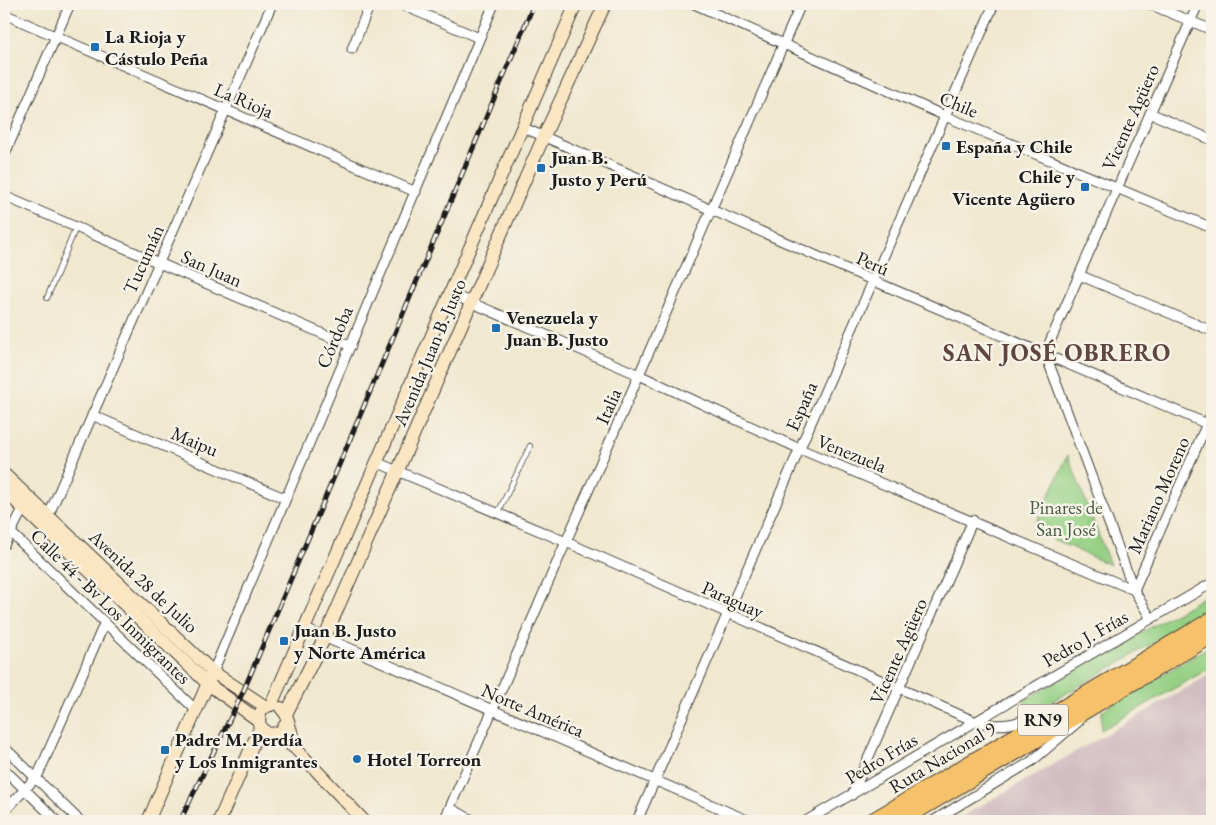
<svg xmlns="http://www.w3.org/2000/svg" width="1216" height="825" font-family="'EB Garamond',serif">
<rect width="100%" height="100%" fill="#f7f3e8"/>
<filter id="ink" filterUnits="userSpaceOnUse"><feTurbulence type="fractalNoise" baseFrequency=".02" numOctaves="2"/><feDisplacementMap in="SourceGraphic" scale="10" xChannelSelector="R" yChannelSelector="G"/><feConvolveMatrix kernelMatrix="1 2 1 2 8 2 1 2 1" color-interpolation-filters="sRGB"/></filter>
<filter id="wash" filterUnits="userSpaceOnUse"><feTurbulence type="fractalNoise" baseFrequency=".0096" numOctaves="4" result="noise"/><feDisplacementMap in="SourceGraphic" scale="20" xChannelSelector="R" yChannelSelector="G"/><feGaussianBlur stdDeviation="1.12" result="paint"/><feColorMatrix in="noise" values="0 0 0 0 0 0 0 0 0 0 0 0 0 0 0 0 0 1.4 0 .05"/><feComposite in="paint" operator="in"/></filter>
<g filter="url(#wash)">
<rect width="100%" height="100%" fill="#f0e8cf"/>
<path fill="#d2bec2" d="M1212,673V821H954L1161,703Z"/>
<path fill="#95d084" stroke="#587650" d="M1068,455L1110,565L1033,530Z
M1212,592V609L1034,712L1023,701Z
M1212,645V667L1101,730L1102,711Z"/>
</g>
<g filter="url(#ink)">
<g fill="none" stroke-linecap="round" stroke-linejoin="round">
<g stroke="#3c3b37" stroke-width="6">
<path id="lane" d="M47,298L76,227
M498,513L530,446"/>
</g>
<g stroke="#3c3b37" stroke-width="11">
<path id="street" d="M400,4L479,38
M694,4L945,116L1212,228
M1149,4L1212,30
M4,14L416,192
M352,49L370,4
M1150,113L1212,140
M522,127L874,281L1212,426
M4,156L70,4
M4,196L351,346
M1079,275L1212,331
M449,293L639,375L800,449L1134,590
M92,415L284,498
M376,462L566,542L974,721C1003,729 1016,724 1043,712
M47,519L272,4
M4,526L196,710
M4,545L23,509
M1134,590L1212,412
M1151,619L1134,590L1045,353L1198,4
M303,628L749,821
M213,672L494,4
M4,747L80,821
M4,769L57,821
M852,795L973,520
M450,808L474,821
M4,812L38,775L105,622
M444,821L801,4
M637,821L994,4
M806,821L1212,583
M933,821L1032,761L1079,721"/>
</g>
<g stroke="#3c3b37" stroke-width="14">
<path id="secondary" d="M4,474L213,672L266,707
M4,490L208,684L258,720
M271,705L576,4
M281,708L286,714L296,749
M260,713L259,724L267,734L280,733L287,722
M286,714L325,637L544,136L605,4
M276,734L296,749L364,821
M148,821L211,676
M219,821L260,728"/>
</g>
<g stroke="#3c3b37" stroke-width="18">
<path id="highway" d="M873,821L1212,620
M899,821L1212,635"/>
</g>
<use href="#lane" stroke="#fff" stroke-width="4.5"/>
<use href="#street" stroke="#fff" stroke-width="9"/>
<use href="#secondary" stroke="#fbe6c4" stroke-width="12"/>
<use href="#highway" stroke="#f5c16b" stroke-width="16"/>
<g stroke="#1c1c1c" stroke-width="5">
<path id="rail" d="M180,821L243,692L534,4"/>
</g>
<use href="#rail" stroke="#f7f3e8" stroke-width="3" stroke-dasharray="9" stroke-linecap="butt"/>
</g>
</g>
<g fill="#1f6fb2" stroke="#f7f3e8" stroke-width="2">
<rect x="90" y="42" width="10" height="10" rx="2.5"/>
<rect x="941" y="141" width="10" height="10" rx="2.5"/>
<rect x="536" y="163" width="10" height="10" rx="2.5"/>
<rect x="1080" y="182" width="10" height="10" rx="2.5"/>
<rect x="491" y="323" width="10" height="10" rx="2.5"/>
<rect x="279" y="636" width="10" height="10" rx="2.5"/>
<rect x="160" y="745" width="10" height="10" rx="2.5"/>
<circle cx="357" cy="759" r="5"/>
</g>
<g text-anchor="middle" stroke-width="5" stroke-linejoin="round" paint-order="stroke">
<rect fill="#f7f3e8" stroke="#5e5c59" stroke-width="1" x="1018" y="704.5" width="50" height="31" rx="4"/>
<g font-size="18" font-weight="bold" fill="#1c1c1c">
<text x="1043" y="726">RN9</text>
</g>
<g font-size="19" font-weight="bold" fill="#1c1c1c" stroke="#f7f3e8" text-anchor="start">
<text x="105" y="43">La Rioja y<tspan x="105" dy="22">Cástulo Peña</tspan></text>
<text x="956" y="153">España y Chile</text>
<text x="551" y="164">Juan B.<tspan x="551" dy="22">Justo y Perú</tspan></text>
<text x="1075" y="183" text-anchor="end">Chile y<tspan x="1075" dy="22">Vicente Agüero</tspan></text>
<text x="506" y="324">Venezuela y<tspan x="506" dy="22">Juan B. Justo</tspan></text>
<text x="294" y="637">Juan B. Justo<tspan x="294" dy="22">y Norte América</tspan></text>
<text x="175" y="746">Padre M. Perdía<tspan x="175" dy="22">y Los Inmigrantes</tspan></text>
<text x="367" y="766">Hotel Torreon</text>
</g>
<g font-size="19" fill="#1c1c1c" stroke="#f7f3e8">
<text transform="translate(244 100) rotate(23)" y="7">La Rioja</text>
<text transform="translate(959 104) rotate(23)" y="7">Chile</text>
<text transform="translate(1130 117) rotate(-66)" y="7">Vicente Agüero</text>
<text transform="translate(143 259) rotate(-66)" y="7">Tucumán</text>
<text transform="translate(873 263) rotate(24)" y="7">Perú</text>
<text transform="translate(212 268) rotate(24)" y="7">San Juan</text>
<text transform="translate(334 337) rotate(-67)" y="7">Córdoba</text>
<text transform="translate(429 352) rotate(-67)" y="7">Avenida Juan B. Justo</text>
<text transform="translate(608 406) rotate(-66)" y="7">Italia</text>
<text transform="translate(801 406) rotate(-66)" y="7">España</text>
<text transform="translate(195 441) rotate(23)" y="7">Maipu</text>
<text transform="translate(852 453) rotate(22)" y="7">Venezuela</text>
<text transform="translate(1158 495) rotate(-66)" y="7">Mariano Moreno</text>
<text transform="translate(144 581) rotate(43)" y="7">Avenida 28 de Julio</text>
<text transform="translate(733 599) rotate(24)" y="7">Paraguay</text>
<text transform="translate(111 606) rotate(44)" y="7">Calle 44 - Bv Los Inmigrantes</text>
<text transform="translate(1085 638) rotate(-30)" y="7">Pedro J. Frías</text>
<text transform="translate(898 651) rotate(-66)" y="7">Vicente Agüero</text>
<text transform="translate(533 710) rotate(23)" y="7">Norte América</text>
<text transform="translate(942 757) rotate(-31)" y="7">Ruta Nacional 9</text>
<text transform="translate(881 758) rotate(-31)" y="7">Pedro Frías</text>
</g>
<g font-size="19" fill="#465b40" stroke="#f7f3e8">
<text x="1066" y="514">Pinares de<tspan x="1066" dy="22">San José</tspan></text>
</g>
<g font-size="24" font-weight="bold" letter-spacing="1" fill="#60463f" stroke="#f7f3e8">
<text x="1057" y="361">SAN JOSÉ OBRERO</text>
</g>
</g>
<rect width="1216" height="825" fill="none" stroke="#f7f3e8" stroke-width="20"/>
</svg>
